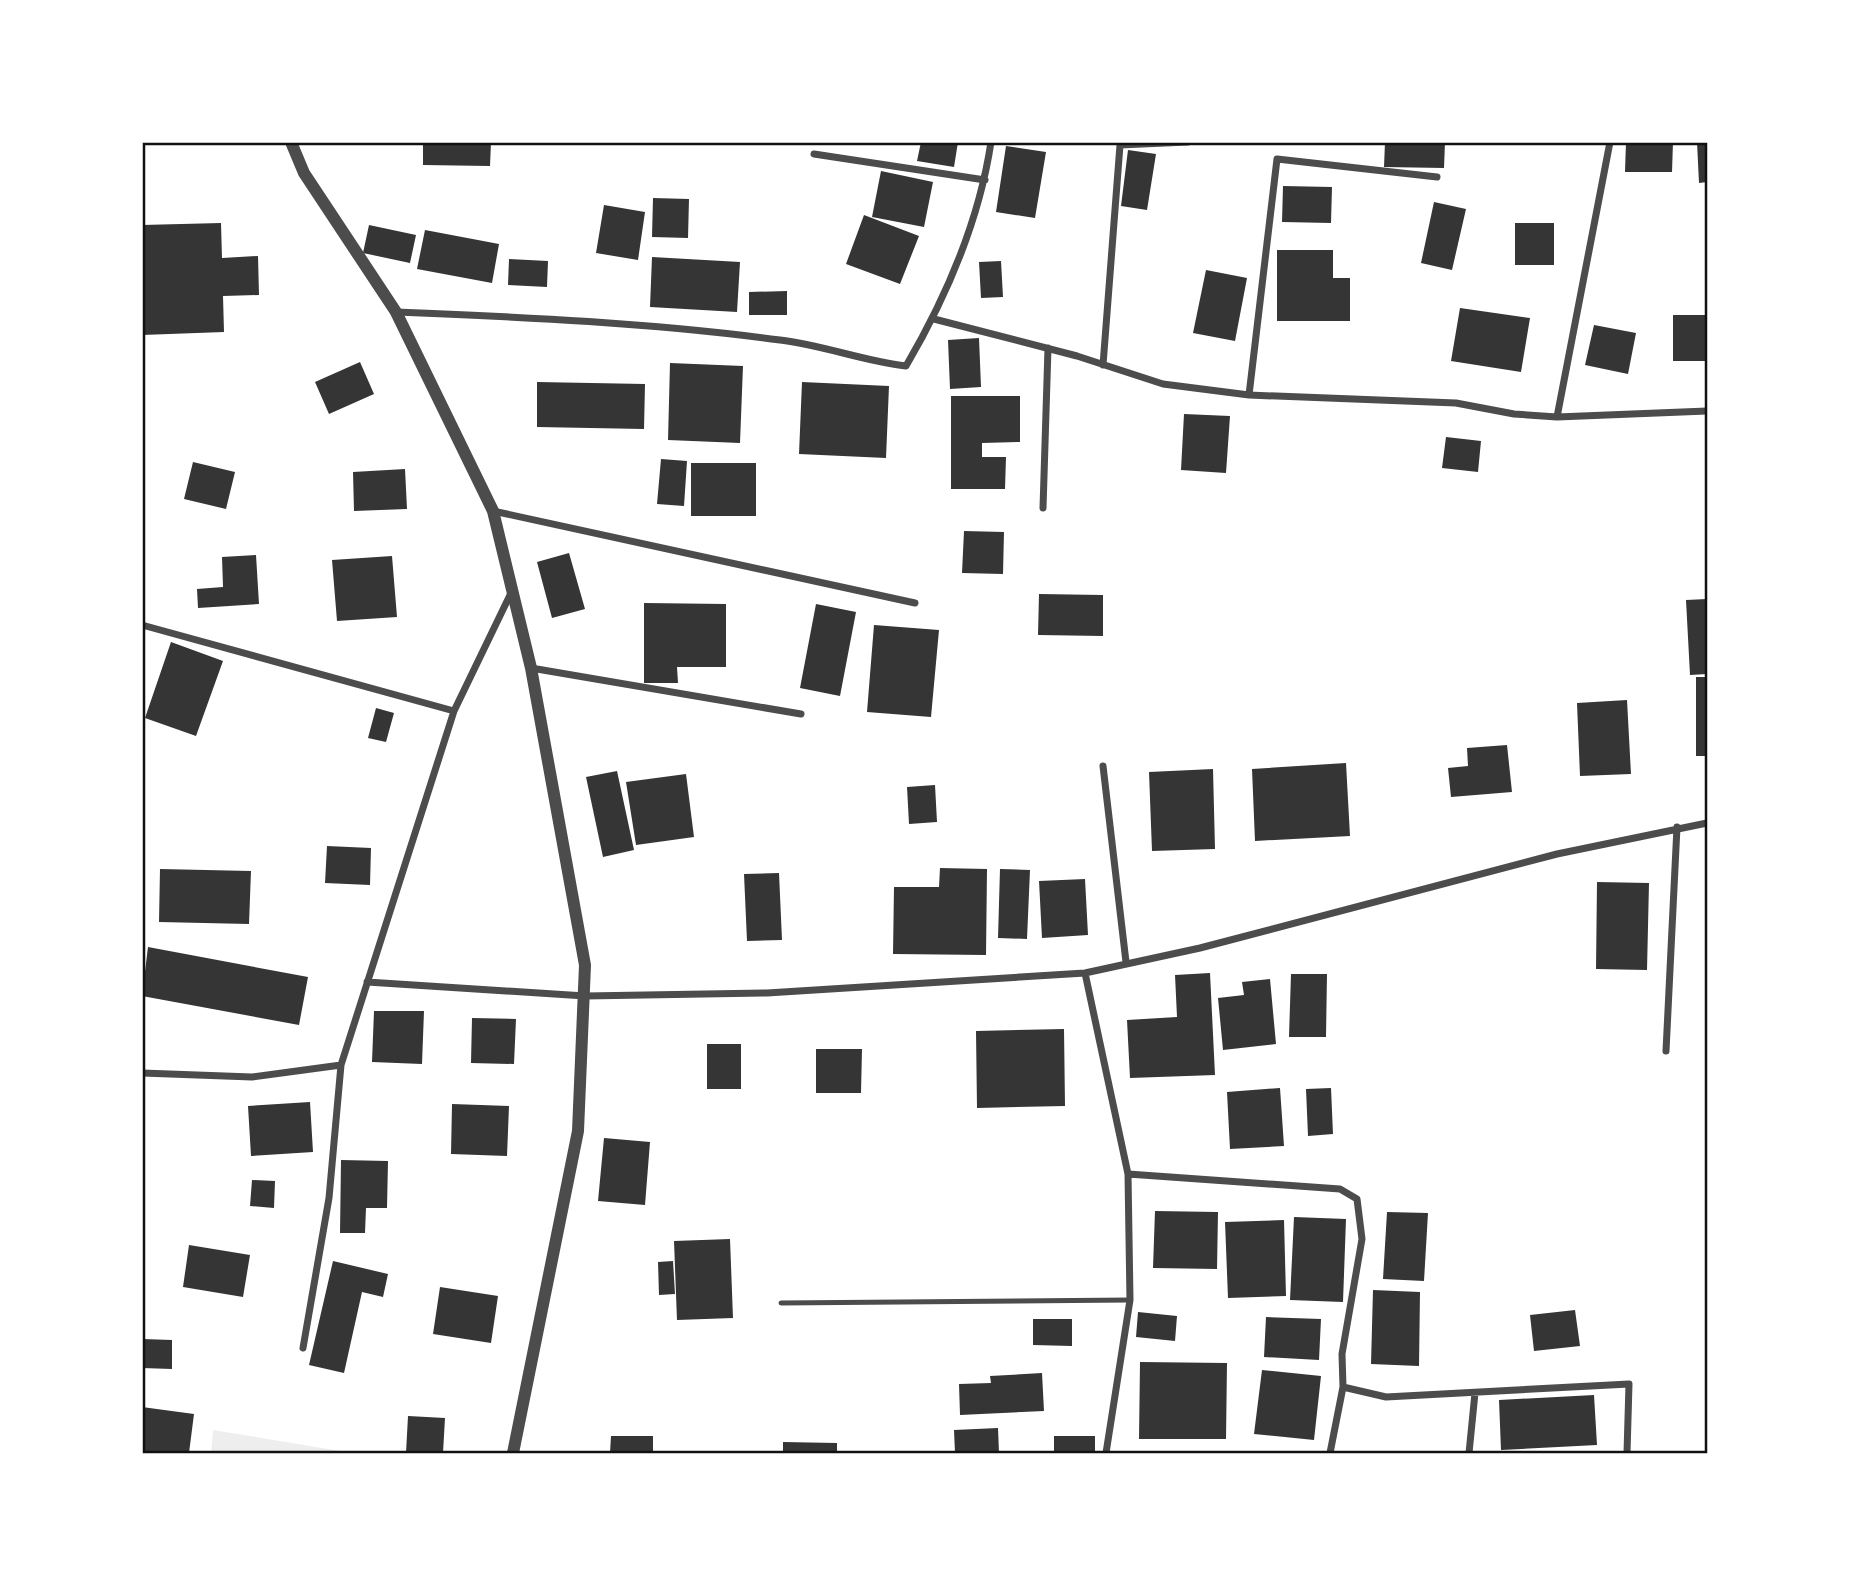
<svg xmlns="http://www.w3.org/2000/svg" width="1849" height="1595" font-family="'Sofia Sans Condensed',sans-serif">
<rect width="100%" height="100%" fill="#fff"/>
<path fill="#eee" d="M213,1430L352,1453H211Z"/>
<path fill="#353535" d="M423,142H491L490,166L423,165Z
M921,142H958L954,167L917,161Z
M1385,142H1445L1444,168L1384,167Z
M1626,142H1673L1672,172H1625Z
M1697,142H1707V182L1699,183Z
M1006,146L1046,152L1035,218L996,212Z
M1128,150L1156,154L1147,210L1121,206Z
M881,171L933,182L924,227L872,217Z
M1283,186L1332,187L1331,223L1282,222Z
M653,198L689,199L688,238L652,237Z
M1434,202L1466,209L1452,270L1421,263Z
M604,205L645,212L638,260L596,253Z
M864,215L919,236L900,284L846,264Z
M221,223L222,258L258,256L259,295L223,296L224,332L142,335V225Z
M1515,223H1554V265H1515Z
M369,225L416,235L410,263L363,253Z
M425,230L499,244L492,283L417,269Z
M1277,250H1333V278H1350V321H1277Z
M652,257L740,262L737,312L650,307Z
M509,259L548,261L547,287L508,285Z
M1001,261L1003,297L981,298L979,262Z
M1206,270L1247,278L1235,341L1193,333Z
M787,291V315H749V292Z
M1460,308L1530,318L1521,372L1451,361Z
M1673,315H1707V361H1673Z
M1594,325L1636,333L1628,374L1585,365Z
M979,338L981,387L950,389L948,340Z
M360,362L374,394L329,414L315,382Z
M670,363L743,366L740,443L668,440Z
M537,382L645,384L644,429L537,427Z
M802,382L889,386L886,458L799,454Z
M951,396H1020V442L982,443V457H1006L1005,489H951Z
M1184,414L1230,416L1226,473L1181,470Z
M1446,437L1481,441L1478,472L1442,468Z
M661,459L687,461L684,506L657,504Z
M193,462L235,472L226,509L184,499Z
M691,463H756V516H691Z
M405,469L407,509L354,511L353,472Z
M964,531L1004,532L1003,574L962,573Z
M569,553L585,609L552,618L537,562Z
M256,555L259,604L198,608L197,589L223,587L222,557Z
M392,556L397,617L337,621L332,560Z
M1039,594L1103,595V636L1038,635Z
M1707,599V674L1690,675L1686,600Z
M644,603L726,604V667H677L678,683H644Z
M816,604L856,612L840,696L800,688Z
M874,625L939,630L931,717L867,712Z
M171,642L223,661L196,736L145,718Z
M1696,677H1707V756H1696Z
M1627,700L1631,774L1580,776L1577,703Z
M376,708L394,713L386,742L368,738Z
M1507,745L1512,792L1451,797L1448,768L1468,766L1467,748Z
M1346,763L1350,836L1255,841L1252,769Z
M1213,769L1215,849L1152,851L1149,772Z
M617,771L634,850L603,857L586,777Z
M686,774L694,837L636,845L626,782Z
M935,785L937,822L909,824L907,787Z
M327,846L371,848L370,885L325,883Z
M940,868L987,869L986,955L893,954L894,887H939Z
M160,869L251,871L249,924L159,922Z
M1000,869L1030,870L1027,939L998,938Z
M779,873L782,940L747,941L744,874Z
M1085,879L1088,935L1042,938L1039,881Z
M1597,882L1649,883L1647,970L1596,969Z
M148,947L308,977L299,1025L142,996Z
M1210,973L1215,1075L1130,1078L1127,1020L1177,1017L1175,975Z
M1291,974H1327L1326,1037H1289Z
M1270,979L1276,1044L1223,1050L1218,998L1244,995L1242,982Z
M374,1011H424L422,1064L372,1062Z
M472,1018L516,1019L514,1064L471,1063Z
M1064,1029L1065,1106L977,1108L976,1031Z
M707,1044H741V1089H707Z
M816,1049H862L861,1093H816Z
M1280,1088L1284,1146L1230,1149L1227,1092Z
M1331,1088L1333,1134L1308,1136L1306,1089Z
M310,1102L313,1152L251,1156L248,1106Z
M452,1104L509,1106L507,1156L451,1154Z
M604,1138L650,1142L645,1205L598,1201Z
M341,1160L388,1161L387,1208H366L365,1233H340Z
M252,1180L275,1181L274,1208L250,1206Z
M1155,1211L1218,1212L1217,1269L1153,1268Z
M1387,1212L1428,1213L1424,1281L1383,1279Z
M1294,1217L1346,1219L1343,1302L1290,1300Z
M1284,1220L1286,1296L1228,1298L1225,1222Z
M730,1239L733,1318L677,1320L674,1241Z
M189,1245L250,1255L243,1297L183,1287Z
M333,1261L388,1274L383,1297L362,1292L344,1373L309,1365Z
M673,1261L675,1294L659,1295L658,1262Z
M440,1287L498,1296L491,1343L433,1334Z
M1373,1290L1420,1292L1419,1366L1371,1364Z
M1575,1310L1580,1346L1534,1351L1530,1315Z
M1138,1312L1177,1316L1175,1341L1136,1337Z
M1266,1317L1321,1319L1319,1360L1264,1357Z
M1033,1319H1072V1346L1033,1345Z
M143,1339L172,1340V1369L142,1368Z
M1140,1362L1227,1363L1226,1439H1139Z
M1262,1370L1321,1376L1314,1440L1254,1434Z
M1042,1373L1044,1411L960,1415L959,1384L991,1383L990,1376Z
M1594,1395L1597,1445L1501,1450L1499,1400Z
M142,1407L194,1414L189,1453H142Z
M408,1416L445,1418L443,1453H406Z
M998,1428L999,1453H955L954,1430Z
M611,1436H653V1453H610Z
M1054,1436H1095V1453H1054Z
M783,1442L837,1443V1453H783Z"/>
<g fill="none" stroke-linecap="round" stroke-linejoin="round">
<path stroke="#4c4c4c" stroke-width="5" d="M781,1303L1130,1300"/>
<path stroke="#4c4c4c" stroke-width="7" d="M814,154L985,180
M396,312C525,317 653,323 780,340C823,345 863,361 906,366C947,296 979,222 991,142
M934,319L1077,356L1163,384L1249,395L1456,403L1514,414L1557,417L1610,142
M1103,365L1120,145L1188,142
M1249,395L1277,159L1437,177
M1557,417L1707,411
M1043,508L1048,348
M493,511L915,603
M142,625L454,711
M531,668L801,714
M1103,766L1126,962
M1085,973L1128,1174L1130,1300L1106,1453
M367,982L585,996L767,993L1085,973L1200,948L1557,854L1707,823
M1666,1051L1677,827
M142,1073L252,1077L341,1065L454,711L511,593
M1128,1174L1340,1189L1357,1199L1362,1239L1342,1354L1343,1387L1386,1397L1629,1384L1627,1453
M303,1348L329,1198L341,1065
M1330,1453L1343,1387
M1469,1453L1475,1393"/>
<path stroke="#4c4c4c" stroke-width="12" d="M291,142L304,173L396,312L493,511L531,668L585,965L578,1131L513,1453"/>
</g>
<rect width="1849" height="1595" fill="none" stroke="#ffffff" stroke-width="287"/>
<rect x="144" y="144" width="1562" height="1308" fill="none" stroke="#111" stroke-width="2.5"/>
</svg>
